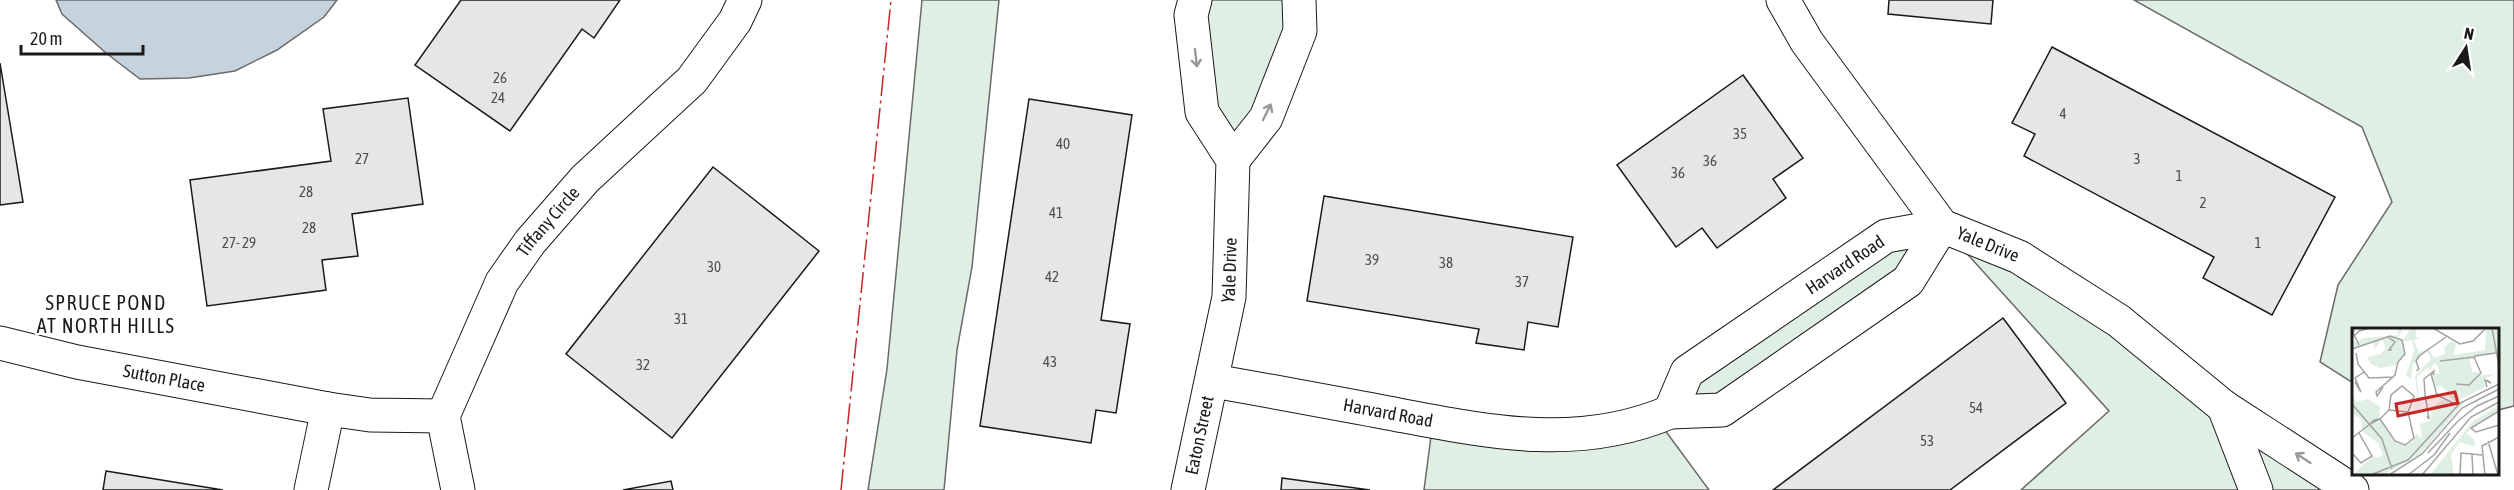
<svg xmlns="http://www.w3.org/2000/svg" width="2514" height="490" font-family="'Asap Condensed',sans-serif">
<rect width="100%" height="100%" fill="#fff"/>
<path fill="#e0efe3" stroke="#6a6a6a" stroke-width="1.5" d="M922,0H999L972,267L957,350L944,490H868L887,369Z
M1195,0H1299L1233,160L1202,112Z
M2134,0H2514V406L2498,410V330H2354L2353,383L2320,362L2338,285L2392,202L2362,127Z
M1942,226L2224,407L2256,490H2021L2109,411L1942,226L1908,281L1722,410L1670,412L1687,372L1886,236Z
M1656,418L1709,490H1424L1433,421Z
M2245,438L2324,490H2266Z"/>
<path fill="#c6d2dc" stroke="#6a6a6a" stroke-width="1.5" d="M56,0H337L324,17L277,50L235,71L189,78L140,79L106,53L62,14Z"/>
<path fill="#e6e6e6" stroke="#1a1a1a" stroke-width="1.5" d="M461,0H620L594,38L582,29L510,131L415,65Z
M1889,0H1993L1991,24L1888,14Z
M2052,47L2335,197L2272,315L2203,278L2214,257L2024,156L2035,134L2012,123Z
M0,63L23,202L0,205Z
M1743,75L1803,158L1773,179L1786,198L1717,248L1702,228L1676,247L1617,165Z
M408,98L423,204L352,214L358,256L322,260L326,290L207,306L190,180L331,161L323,109Z
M1029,99L1132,115L1101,320L1130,324L1116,413L1096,410L1091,443L980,426Z
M713,167L819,251L672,438L566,354Z
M1324,196L1573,237L1558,327L1528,322L1524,350L1476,343L1479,329L1307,301Z
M2003,318L2066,403L1950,490H1773Z
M106,471L223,490H103Z
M1282,478L1370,490H1281Z
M671,481L673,490H623Z"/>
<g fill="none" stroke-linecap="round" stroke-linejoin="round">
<g stroke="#1a1a1a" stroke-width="35">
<g id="minor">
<path id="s1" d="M1783,0L1807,42L1942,226L2019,257L2119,321L2224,407L2352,490"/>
<path d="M1233,160L1266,118L1300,31L1299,0"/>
<path d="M1942,226L1908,281L1722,410L1670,412L1687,372L1886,236Z"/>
<path id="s2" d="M0,343L77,362L328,409L370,415L443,416"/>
<path id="s3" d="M1213,381C1271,391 1329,402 1388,413C1484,431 1576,452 1670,412"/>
<path d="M2224,407L2256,490"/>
<path d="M311,490L328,409"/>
<path id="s4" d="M458,490L443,416L502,282L530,242L585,179L692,80L735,21L745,0"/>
<path id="s5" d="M1188,490L1229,297L1233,160L1202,112L1191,15L1195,0"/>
</g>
</g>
<use href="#minor" stroke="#fff" stroke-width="33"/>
<path stroke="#c62828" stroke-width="1.5" stroke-dasharray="21 4.5 3 4.5" stroke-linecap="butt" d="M841,490L891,0"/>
</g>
<defs><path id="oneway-shaft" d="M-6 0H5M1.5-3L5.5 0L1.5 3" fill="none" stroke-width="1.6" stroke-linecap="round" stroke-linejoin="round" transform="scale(1.5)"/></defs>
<g stroke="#989898">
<use href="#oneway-shaft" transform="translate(1196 58) rotate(83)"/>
<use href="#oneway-shaft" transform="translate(1267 112) rotate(-64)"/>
<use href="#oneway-shaft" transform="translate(2303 458) rotate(-147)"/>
</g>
<g text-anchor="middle" stroke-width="4.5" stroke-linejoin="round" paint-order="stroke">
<g font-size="15" fill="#4d4d4d">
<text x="500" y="83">26</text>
<text x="498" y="103">24</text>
<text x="2063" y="119">4</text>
<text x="1740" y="139">35</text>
<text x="1063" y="149">40</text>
<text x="362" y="164">27</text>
<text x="2137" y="164">3</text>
<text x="1710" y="166">36</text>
<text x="1678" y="178">36</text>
<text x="2179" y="181">1</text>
<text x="306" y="197">28</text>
<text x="2203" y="208">2</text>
<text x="1056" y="218">41</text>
<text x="309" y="233">28</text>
<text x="239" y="248">27- 29</text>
<text x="2258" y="248">1</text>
<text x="1372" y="265">39</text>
<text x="1446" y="268">38</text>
<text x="714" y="272">30</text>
<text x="1052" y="282">42</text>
<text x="1522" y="287">37</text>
<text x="681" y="324">31</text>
<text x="1050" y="367">43</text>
<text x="643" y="370">32</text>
<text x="1976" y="413">54</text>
<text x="1927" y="446">53</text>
</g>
<g font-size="18" fill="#1a1a1a" stroke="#fff">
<text dy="6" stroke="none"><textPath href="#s4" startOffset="298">Tiffany Circle</textPath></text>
<text dy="6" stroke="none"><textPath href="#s1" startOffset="326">Yale Drive</textPath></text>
<text transform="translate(1845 265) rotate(-34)" y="6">Harvard Road</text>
<text dy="6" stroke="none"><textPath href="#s5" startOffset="224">Yale Drive</textPath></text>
<text dy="6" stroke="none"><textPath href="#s2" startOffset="168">Sutton Place</textPath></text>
<text dy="6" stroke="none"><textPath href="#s3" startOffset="178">Harvard Road</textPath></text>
<text dy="6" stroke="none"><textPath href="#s5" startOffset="56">Eaton Street</textPath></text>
</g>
<g font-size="20" letter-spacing="1.5" fill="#1a1a1a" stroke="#fff">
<text x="106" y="310">SPRUCE POND<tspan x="106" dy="23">AT NORTH HILLS</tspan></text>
</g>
</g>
<g transform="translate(2352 328)">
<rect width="147" height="147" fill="#fff"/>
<path d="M45,0H50V3L46,9L51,13L58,1H64V9L68,10L62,13L67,24L77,21L82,30L93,26L92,20L99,13L104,15L102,27L133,22L134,0H147V37L144,25L118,31L120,44H127L121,55L129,47L144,46L132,51L133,59L103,74L90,58L84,59L79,44L87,46L86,38L82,35L78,42L76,39L65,49L68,92L63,48L79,31L75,23L61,37L59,52L54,47L62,23L60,12L51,14L53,26L45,37L28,40L19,36L15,29L29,26L34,20L30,11L23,21L21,14L0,22V16L11,10L47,7ZM0,68L5,74L15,71L28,78V89L22,95L30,93L43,113L51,117L60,114L64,106L70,110L68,96L78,93L80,79L91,72L104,78L116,70L68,126L31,147H0L21,128L27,130L31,126L26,115L11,104L8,90L0,86ZM147,77V82L114,105L122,111L123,119L107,114L99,127L102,147H78L120,94Z" fill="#e0efe3"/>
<path fill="none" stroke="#a3a3a3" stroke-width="1.5" d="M3,0L1,5L7,17M81,0L108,16L121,13L134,0M140,0L147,38M2,8L7,3L18,0M36,9L43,14L37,22H40M0,21L38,8L50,12L53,26L46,34L43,47L24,64L25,68L31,59M4,25L6,36L17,50L42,49M122,28L144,25M88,33L122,29L129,45L117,57L104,56M64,43L67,41L64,33L67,28L94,9M79,46L85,67L105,77M135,52L139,55L133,52L135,59M3,54L9,64L3,50L12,44M50,58L62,68L56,84L62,110L53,117L43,113L28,91L37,82L39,67ZM73,66L72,51L82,43L81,47M74,74L73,66L77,91L75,88M0,76L30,111L40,141M37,82L56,84M147,83L119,100L124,104L147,97M27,91H28L18,96L22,92ZM106,93L125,78L147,68M0,110L18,96M136,113L146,147M0,125L9,135L20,128L7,105M76,125L107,92M120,126L121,147M21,146L56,132L108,75L147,56M37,147L70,126L110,80L147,61M56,147L82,127L98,105M70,147L119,89L147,74M108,147L109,125L130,127M133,147L130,118L147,109"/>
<path fill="#c62828" fill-opacity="0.15" stroke="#c62828" stroke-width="3" d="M103,64L106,75L46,88L44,76Z"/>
<rect width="147" height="147" fill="none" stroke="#1a1a1a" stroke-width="3"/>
</g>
<g transform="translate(2466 48) rotate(12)" stroke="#ffffff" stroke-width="4.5" paint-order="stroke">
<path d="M0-4.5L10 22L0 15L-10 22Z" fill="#1a1a1a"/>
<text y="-9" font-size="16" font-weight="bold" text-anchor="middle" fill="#1a1a1a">N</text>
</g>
<path d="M21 45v9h122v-9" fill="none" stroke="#1a1a1a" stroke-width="3"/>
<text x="30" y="45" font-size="18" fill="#1a1a1a" stroke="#ffffff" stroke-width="4.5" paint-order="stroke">20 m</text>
</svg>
